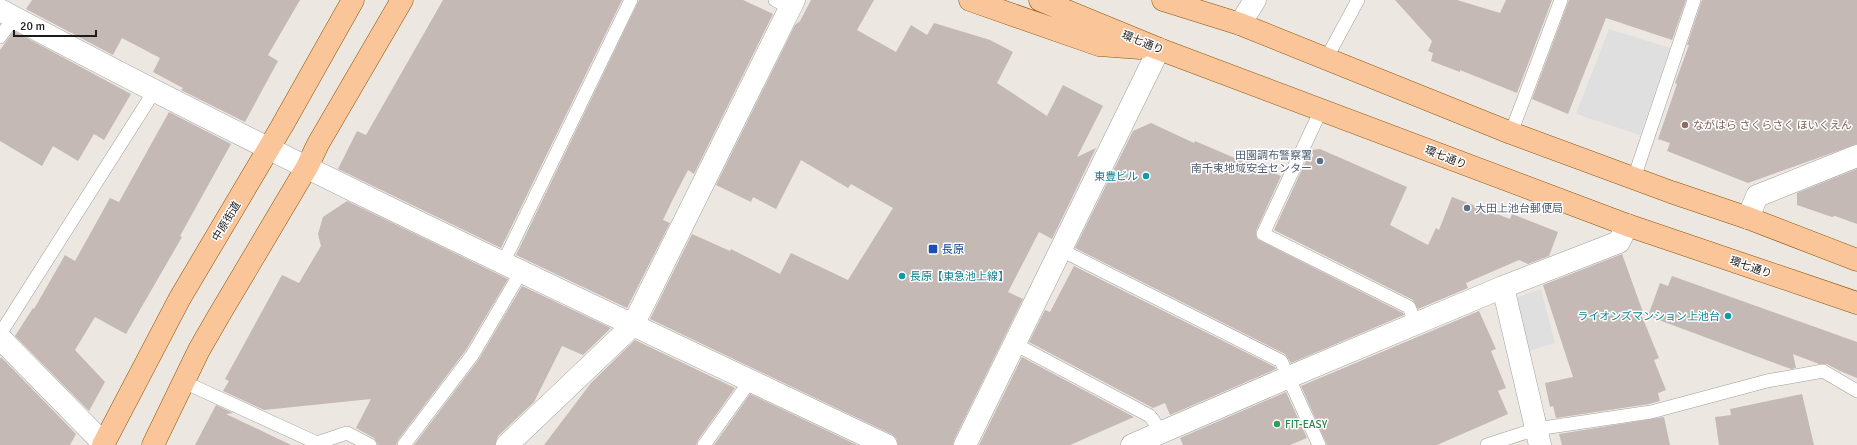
<svg xmlns="http://www.w3.org/2000/svg" width="1857" height="445" font-family="Signika,'Noto Sans JP',sans-serif">
<rect width="100%" height="100%" fill="#ece7e0"/>
<path fill="#dfdfdf" d="M1609,29L1670,48L1640,135L1576,114Z
M1541,289L1555,343L1529,351L1516,298Z"/>
<path fill="#c4b9b4" d="M32,0H300L268,55L278,61L245,122L181,90L183,88L153,72L160,58L122,38L113,55L26,9Z
M443,0H622L501,248L338,169L357,131L366,135Z
M639,0H743L773,14L694,174L688,170L673,199L663,220L670,223L627,308L516,255Z
M811,0H874L857,30L896,52L911,25L927,35L934,23L990,40L1013,52L997,83L1047,116L1063,85L1103,106L1077,157L1096,148L1052,239L1039,232L1008,292L1023,299L954,440L953,445H898L896,438L891,434L650,319L692,234L730,251L731,249L780,274L791,253L848,280L893,208L851,184L848,188L801,160L776,209L753,197L751,202L716,185L795,25L800,21Z
M1395,0H1457L1500,13L1506,0H1552L1517,93L1460,70V72L1431,61L1433,53L1428,51L1432,41Z
M1569,0H1686L1672,40L1606,18L1568,114L1532,99Z
M1702,0H1857V144L1748,183L1667,151L1670,143L1658,139L1677,84L1675,83L1689,45H1687Z
M14,31L131,94L104,140L94,134L78,161L53,146L42,166L0,141V50Z
M169,112L231,144L180,236L182,237L126,334L95,317L75,350L105,382L89,411L15,336L33,308L34,309L65,255L75,261L110,198L119,202Z
M1151,123L1194,143L1195,141L1237,159L1238,157L1281,176L1256,231L1257,239L1403,313L1404,315L1291,363L1285,354L1075,248L1133,131Z
M1320,149L1407,187L1390,225L1428,245L1436,228L1439,230L1452,197L1510,219L1512,214L1558,232L1549,256L1528,264L1519,260L1466,283L1468,288L1418,309L1413,300L1274,230L1311,150Z
M1857,169V224L1835,216L1832,217L1797,205V193Z
M347,201L508,279L466,350L398,440L396,445H378L374,438L356,428L371,399L264,410L223,391L229,381L225,379L282,275L299,283L321,246L318,234L323,217Z
M1622,254L1644,315L1641,314L1659,358L1654,360L1666,390L1658,393L1660,401L1649,404L1556,418L1553,406L1550,407L1545,383L1573,377L1543,285Z
M1074,266L1275,367L1276,369L1170,415L1165,403L1153,408L1029,342L1045,310L1050,312Z
M1672,276L1857,342V378L1840,371L1827,364H1819L1793,354L1796,368L1791,369L1648,316L1660,283L1668,286Z
M522,286L611,328L583,355L562,346L534,402L498,436L495,445H414L479,359Z
M1479,311L1496,349L1491,351L1506,388L1498,391L1508,414L1437,445H1327L1301,386Z
M635,340L735,388L698,440L696,445H544L591,383Z
M1,357L76,434L70,445H0V359Z
M1022,357L1134,417L1070,445H979Z
M1286,392L1307,438L1290,445H1183L1180,438Z
M750,394L769,403L857,445H714Z
M1802,394L1814,445H1719L1715,417L1731,415L1730,409Z
M216,405L233,413L226,414L291,445H195Z
M1664,417L1670,445H1562L1559,434Z"/>
<g fill="none" stroke-linecap="round" stroke-linejoin="round">
<g stroke="#9f9f9f" stroke-width="14">
<path id="lane" d="M775,0L790,7
M0,37L14,18
M1326,59L1358,0
M1321,110L1263,234L1409,307L1416,324
M1511,133L1561,0
M1634,178L1694,0
M1061,250L1281,361L1319,445
M503,263L631,0
M0,334L155,90
M1015,344L1150,416L1162,433
M184,382L317,443L347,433L370,445
M404,445L473,354L521,272
M704,445L750,381
M1487,445L1536,429L1651,412L1767,381L1823,371L1857,391"/>
</g>
<g stroke="#9f9f9f" stroke-width="23">
<path id="street" d="M0,10C290,165 589,304 886,445
M1240,24L1255,0
M1748,218L1757,196L1857,156
M1503,287L1540,445
M0,338L104,444
M507,445L633,325L794,0
M965,445L1159,49
M1132,445L1289,377L1503,287L1619,242L1627,225"/>
</g>
<g stroke="#8d5204" stroke-width="23">
<path id="primary" d="M970,0L1099,45L1140,48
M1040,0L1159,49L1627,225L1857,303
M1163,0L1240,24L1511,133L1671,192L1748,218L1857,260
M103,445L180,298L282,126L353,0
M153,445L199,350L218,317L307,167L318,144L402,0"/>
</g>
<use href="#lane" stroke="#fff" stroke-width="13"/>
<use href="#street" stroke="#fff" stroke-width="22"/>
<use href="#primary" stroke="#f9c599" stroke-width="22"/>
</g>
<circle fill="#8d6e63" stroke="#fff" stroke-width="1.5" cx="1685" cy="125" r="4"/>
<g fill="#5c6f8a" stroke="#fff" stroke-width="1.5">
<circle cx="1320" cy="161" r="4"/>
<circle cx="1467" cy="208" r="4"/>
</g>
<g fill="#0f9aa8" stroke="#fff" stroke-width="1.5">
<circle cx="1146" cy="176" r="4"/>
<circle cx="902" cy="276" r="4"/>
<circle cx="1728" cy="316" r="4"/>
</g>
<rect fill="#1a4fb4" stroke="#fff" stroke-width="1.5" x="928" y="244" width="10" height="10" rx="2"/>
<circle fill="#2e9e5b" stroke="#fff" stroke-width="1.5" cx="1277" cy="424" r="4"/>
<g text-anchor="middle" stroke-width="3" stroke-linejoin="round" paint-order="stroke">
<g font-size="11" fill="#1b1b1b" stroke="#fff">
<text transform="translate(1143 42) rotate(22)" y="4">環七通り</text>
<text transform="translate(1446 157) rotate(21)" y="4">環七通り</text>
<text transform="translate(226 221) rotate(-59)" y="4">中原街道</text>
<text transform="translate(1751 267) rotate(19)" y="4">環七通り</text>
</g>
<g font-size="11" fill="#785e54" stroke="#fff" text-anchor="start">
<text x="1693" y="129">ながはら さくらさく ほいくえん</text>
</g>
<g font-size="11" fill="#4e5e75" stroke="#fff" text-anchor="end">
<text x="1312" y="159">田園調布警察署<tspan x="1312" dy="13">南千束地域安全センター</tspan></text>
<text x="1475" y="212" text-anchor="start">大田上池台郵便局</text>
</g>
<g font-size="11" fill="#0d838f" stroke="#fff" text-anchor="end">
<text x="1138" y="180">東豊ビル</text>
<text x="910" y="280" text-anchor="start">長原【東急池上線】</text>
<text x="1720" y="320">ライオンズマンション上池台</text>
</g>
<g font-size="11" fill="#164399" stroke="#fff" text-anchor="start">
<text x="942" y="253">長原</text>
</g>
<g font-size="11" fill="#27864d" stroke="#fff" text-anchor="start">
<text x="1285" y="428">FIT-EASY</text>
</g>
</g>
<path d="M14 30v6h82v-6" fill="none" stroke="#1b1b1b" stroke-width="2"/>
<text x="20" y="30" font-size="12" fill="#1b1b1b" stroke="#ffffff" stroke-width="3" paint-order="stroke">20 m</text>
</svg>
